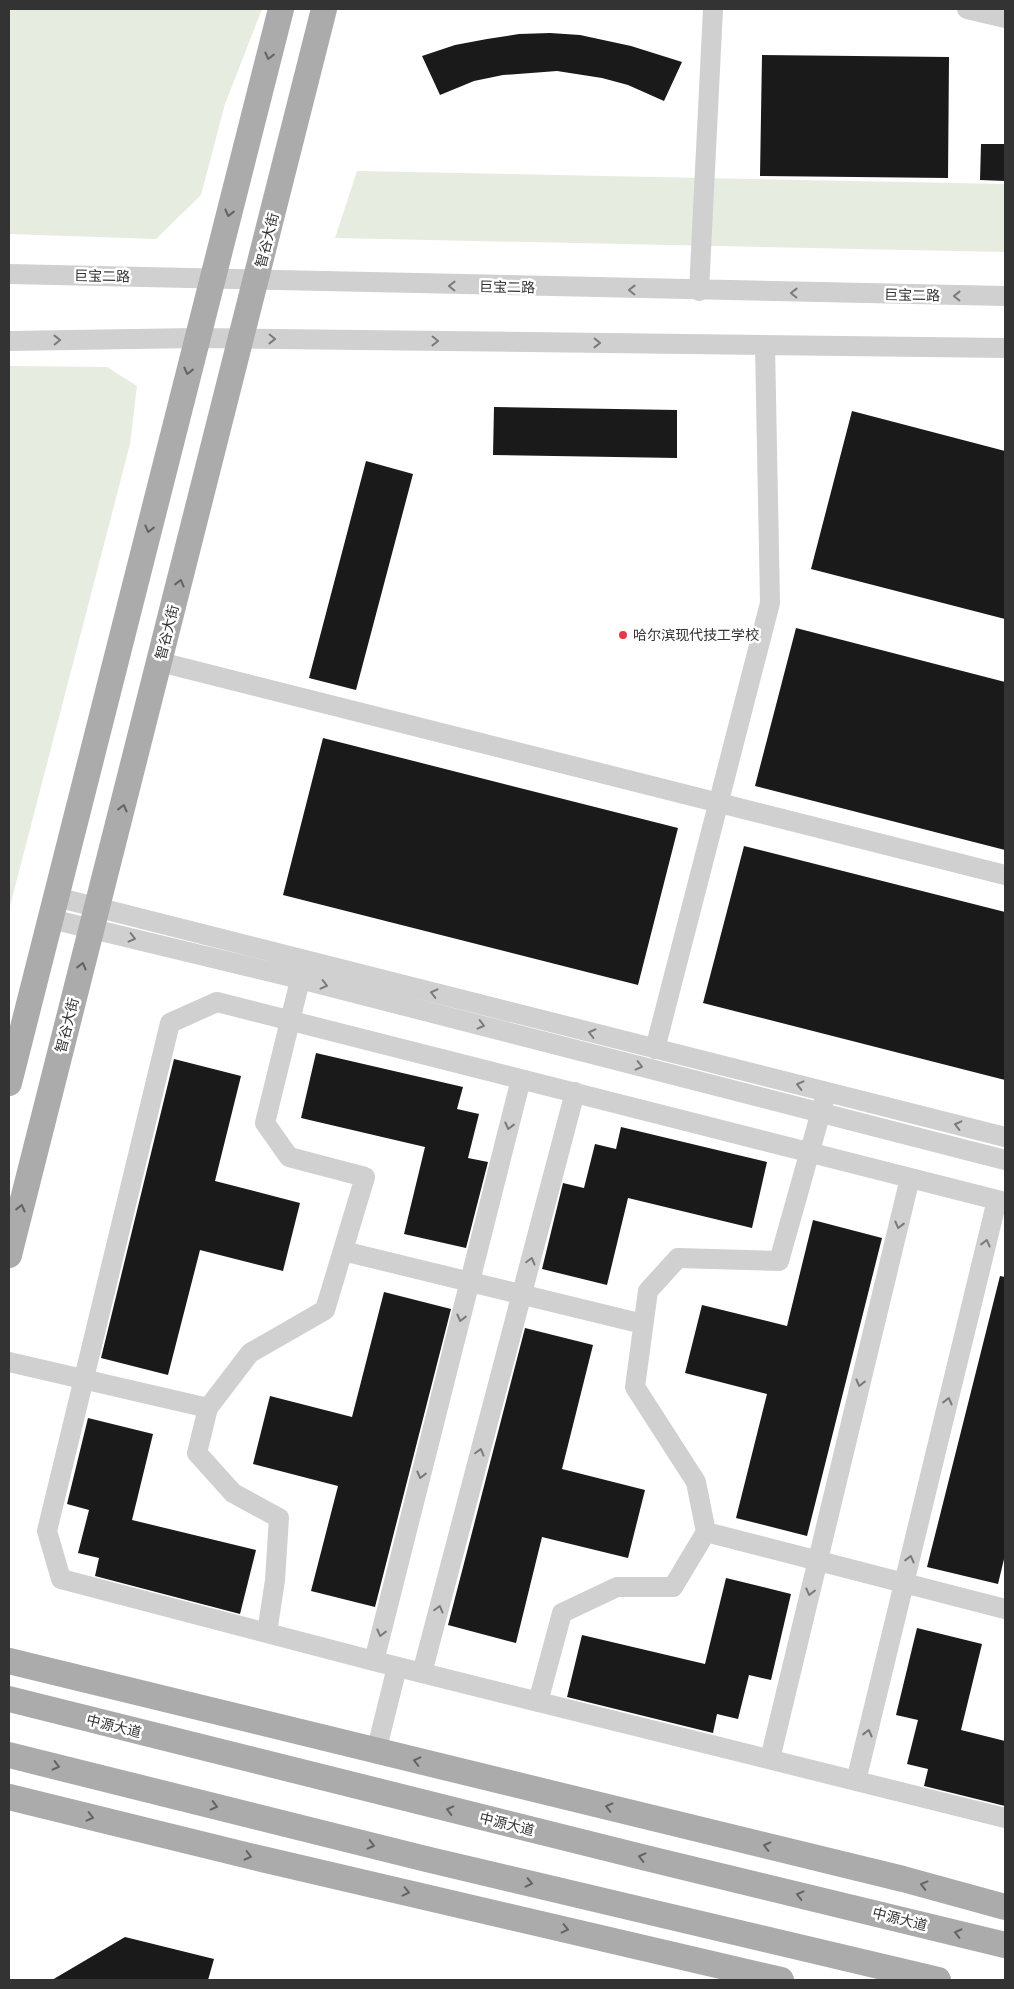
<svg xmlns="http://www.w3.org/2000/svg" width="1014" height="1989" font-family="'DM Sans','Noto Sans SC',sans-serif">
<rect width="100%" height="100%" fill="#fff"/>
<path fill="#e6ecdf" d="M9,9H262L225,104L201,195L156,239L9,234Z
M357,171L1005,184V252L335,238Z
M9,366L107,367L137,386L130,444L9,910Z"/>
<path fill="#1a1a1a" d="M550,33L580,35L631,46L682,62L664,101L628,85L602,78L557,71L503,75L474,81L440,95L422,56L455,45L487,39L519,34Z
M762,55L949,57L948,178L760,176Z
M981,144H1005V181L980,180Z
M494,407L677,410V458L493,455Z
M852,411L1005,451V619L811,569Z
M366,461L413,474L356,690L309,678Z
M796,628L1005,682V850L755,786Z
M323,738L678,828L638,985L283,895Z
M744,846L1005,912V1080L703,1003Z
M316,1053L463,1087L457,1109L479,1114L468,1158L488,1162L466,1248L404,1234L425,1147L301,1118Z
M174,1059L241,1076L215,1181L300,1203L283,1271L200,1250L168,1375L101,1358Z
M621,1127L767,1162L752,1228L628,1198L607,1285L542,1269L563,1183L584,1188L595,1144L616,1149Z
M813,1220L882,1238L807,1536L736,1518L767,1394L685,1373L702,1305L787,1326Z
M1000,1276L1005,1277V1555L998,1584L927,1567Z
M384,1292L451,1309L375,1607L311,1591L338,1486L253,1464L270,1396L352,1417Z
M525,1328L593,1345L562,1469L645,1490L628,1558L542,1537L516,1643L448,1625Z
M88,1418L153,1434L132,1520L256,1550L240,1614L95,1576L99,1558L78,1553L89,1510L67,1504Z
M726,1578L791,1594L771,1680L749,1675L738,1719L717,1714L713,1733L567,1697L582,1635L705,1664Z
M917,1628L982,1644L961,1730L1005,1741V1806L924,1786L928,1769L907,1764L918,1720L896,1715Z
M125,1937L214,1959L208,1980H52Z"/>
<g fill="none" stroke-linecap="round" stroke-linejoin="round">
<path stroke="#d0d0d0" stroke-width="20" d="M967,9L1005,18
M9,274L1005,296
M699,291L713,9
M9,341L197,338L1005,348
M160,662L1005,875
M56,897L1005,1137
M51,919L300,979L1005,1160
M655,1049L770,603L765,345
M1005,1202L217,1002L170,1023L47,1531L61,1579L374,1661L1005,1818
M343,1251L643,1324
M9,1362L208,1408
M706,1532L1005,1609
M267,1633L275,1580L279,1518L233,1493L197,1453L208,1408L250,1353L325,1310L365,1177L289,1157L265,1123L303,968
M374,1661L521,1079
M422,1673L575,1092
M538,1702L562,1613L617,1587H673L706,1532L696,1482L635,1387L648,1291L678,1258L779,1261L824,1101
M378,1744L397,1667
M770,1759L910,1178
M856,1781L997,1200"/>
<path stroke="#ababab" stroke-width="26" d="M9,1083L281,9
M9,1255L324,9
M9,1661L903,1879L1005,1907
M9,1699L646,1858L1005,1945
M9,1755L426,1859L938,1980
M9,1797L262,1859L781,1980"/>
</g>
<defs><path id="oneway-chevron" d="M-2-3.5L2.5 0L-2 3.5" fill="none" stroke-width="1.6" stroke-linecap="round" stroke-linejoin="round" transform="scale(1.25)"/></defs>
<g stroke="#636363">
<use href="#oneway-chevron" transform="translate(269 56) rotate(104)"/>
<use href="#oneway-chevron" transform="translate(229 213) rotate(104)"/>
<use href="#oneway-chevron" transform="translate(188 371) rotate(104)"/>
<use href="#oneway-chevron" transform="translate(149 529) rotate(104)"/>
<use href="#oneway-chevron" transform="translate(180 583) rotate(-76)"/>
<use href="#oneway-chevron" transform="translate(123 808) rotate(-76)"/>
<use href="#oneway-chevron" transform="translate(82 966) rotate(-76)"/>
<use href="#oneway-chevron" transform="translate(21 1208) rotate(-76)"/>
<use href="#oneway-chevron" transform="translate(417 1761) rotate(-166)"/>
<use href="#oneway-chevron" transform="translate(56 1766) rotate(14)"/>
<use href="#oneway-chevron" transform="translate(214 1806) rotate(14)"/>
<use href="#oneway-chevron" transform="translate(609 1807) rotate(-166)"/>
<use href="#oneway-chevron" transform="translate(450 1810) rotate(-166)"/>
<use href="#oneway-chevron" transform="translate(90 1817) rotate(14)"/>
<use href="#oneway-chevron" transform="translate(371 1845) rotate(14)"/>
<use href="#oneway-chevron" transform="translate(767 1846) rotate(-166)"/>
<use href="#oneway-chevron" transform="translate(248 1856) rotate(14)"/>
<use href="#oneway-chevron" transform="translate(642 1857) rotate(-166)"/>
<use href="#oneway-chevron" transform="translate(529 1883) rotate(13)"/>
<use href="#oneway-chevron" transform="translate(924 1885) rotate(-165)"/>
<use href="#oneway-chevron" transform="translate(406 1892) rotate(13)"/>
<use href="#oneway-chevron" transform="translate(800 1895) rotate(-166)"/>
<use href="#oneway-chevron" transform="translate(565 1929) rotate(13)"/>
<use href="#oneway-chevron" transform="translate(958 1933) rotate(-166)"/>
</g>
<g stroke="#7a7a7a">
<use href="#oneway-chevron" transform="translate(452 286) rotate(-179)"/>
<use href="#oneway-chevron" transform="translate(632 290) rotate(-179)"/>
<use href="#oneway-chevron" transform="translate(794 293) rotate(-179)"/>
<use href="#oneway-chevron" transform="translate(957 296) rotate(-179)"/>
<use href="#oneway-chevron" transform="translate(272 339) rotate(1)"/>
<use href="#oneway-chevron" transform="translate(57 340) rotate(-1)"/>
<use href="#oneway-chevron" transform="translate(435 341) rotate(1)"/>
<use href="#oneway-chevron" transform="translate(597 343) rotate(1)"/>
<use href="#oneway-chevron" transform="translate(132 938) rotate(14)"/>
<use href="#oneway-chevron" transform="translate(324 985) rotate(14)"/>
<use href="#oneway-chevron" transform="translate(434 993) rotate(-166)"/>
<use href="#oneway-chevron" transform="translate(481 1025) rotate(14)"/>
<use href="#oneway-chevron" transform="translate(592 1033) rotate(-166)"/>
<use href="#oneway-chevron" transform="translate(639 1066) rotate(14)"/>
<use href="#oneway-chevron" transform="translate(800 1085) rotate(-166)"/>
<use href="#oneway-chevron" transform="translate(958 1125) rotate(-166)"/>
<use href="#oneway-chevron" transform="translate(509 1126) rotate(104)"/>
<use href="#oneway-chevron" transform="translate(899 1225) rotate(104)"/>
<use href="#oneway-chevron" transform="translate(986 1243) rotate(-76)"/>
<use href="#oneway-chevron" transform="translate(531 1261) rotate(-75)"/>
<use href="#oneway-chevron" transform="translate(461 1318) rotate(104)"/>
<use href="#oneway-chevron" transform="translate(860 1383) rotate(104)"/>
<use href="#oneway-chevron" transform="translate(948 1401) rotate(-76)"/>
<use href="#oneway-chevron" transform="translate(480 1452) rotate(-75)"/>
<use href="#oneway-chevron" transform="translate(421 1475) rotate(104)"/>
<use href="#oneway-chevron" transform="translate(910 1559) rotate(-76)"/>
<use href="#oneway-chevron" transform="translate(810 1592) rotate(104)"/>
<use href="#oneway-chevron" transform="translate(439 1609) rotate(-75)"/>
<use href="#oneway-chevron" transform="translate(381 1633) rotate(104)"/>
<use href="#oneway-chevron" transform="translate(868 1733) rotate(-76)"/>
</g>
<circle fill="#e63946" stroke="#fff" stroke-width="2" cx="623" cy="635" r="5"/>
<g text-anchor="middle" stroke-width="5" stroke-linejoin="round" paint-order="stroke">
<g font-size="14" fill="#333" stroke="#fff">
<text transform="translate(267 240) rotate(-76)" y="5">智谷大街</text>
<text transform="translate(102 276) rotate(1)" y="5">巨宝二路</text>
<text transform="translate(507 287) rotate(1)" y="5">巨宝二路</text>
<text transform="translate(912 295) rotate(1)" y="5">巨宝二路</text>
<text transform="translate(167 632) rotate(-76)" y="5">智谷大街</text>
<text transform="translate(67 1025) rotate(-76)" y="5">智谷大街</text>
<text transform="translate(114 1726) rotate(14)" y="5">中源大道</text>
<text transform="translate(507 1824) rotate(14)" y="5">中源大道</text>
<text transform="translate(900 1919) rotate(14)" y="5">中源大道</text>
</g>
<g font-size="14" fill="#333" stroke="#fff" text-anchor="start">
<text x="633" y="640">哈尔滨现代技工学校</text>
</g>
</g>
<rect width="1014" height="1989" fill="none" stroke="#333333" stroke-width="20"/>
</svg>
